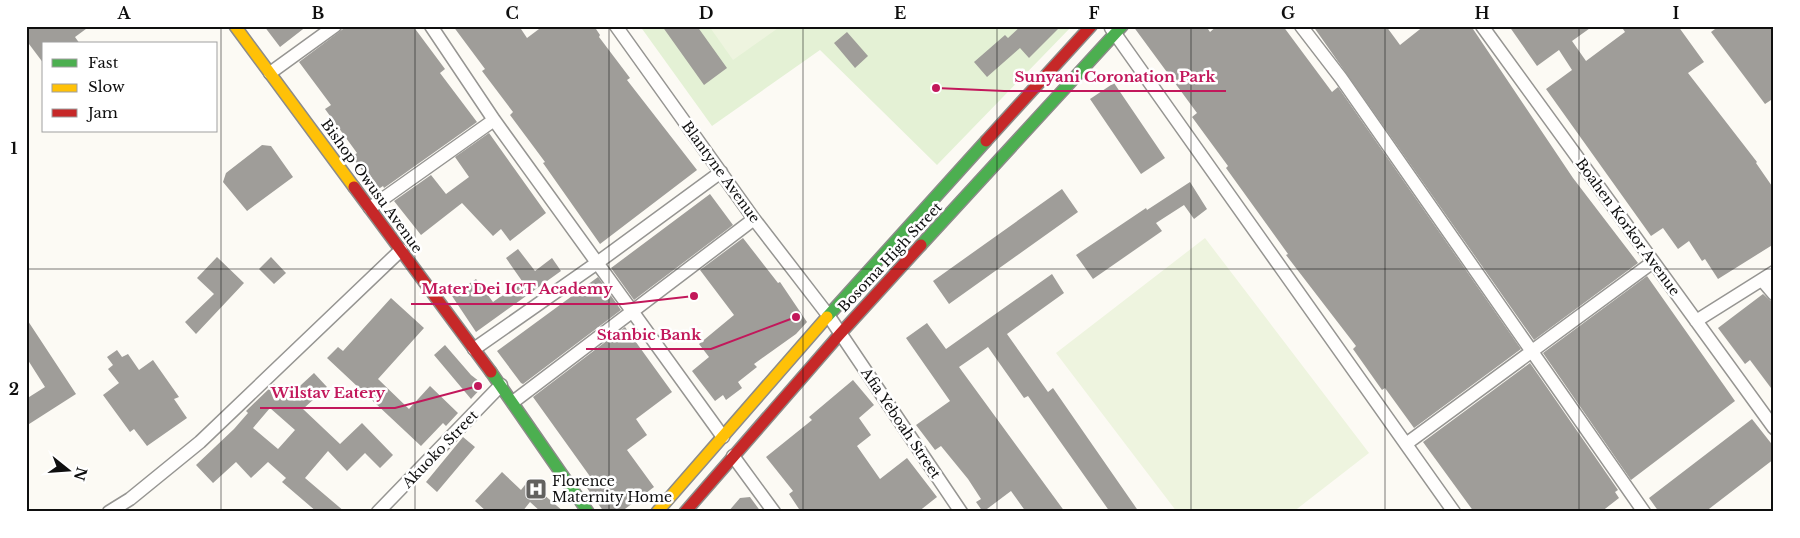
<svg xmlns="http://www.w3.org/2000/svg" width="1800" height="538" font-family="'Libre Baskerville',serif">
<rect width="100%" height="100%" fill="#fcfaf4"/>
<path fill="#e4f1d5" d="M640,26H1072L937,165L820,50L712,126Z"/>
<path fill="#eef4df" d="M709,26H781L733,60Z
M1205,238L1369,453L1293,512H1177L1056,353Z"/>
<path fill="#9f9d99" fill-rule="evenodd" d="M26,26H90L75,37L80,44H44V64L26,40Z
M264,26H307L280,47Z
M347,26H413L445,69L440,73L477,122L384,188L383,186L377,190L352,157L357,153L325,109L331,105L299,62Z
M453,26H519L527,38L543,26H594L600,35L599,37L630,78L627,80L697,170L600,244L543,163L545,162L510,115L513,112L482,71L485,69Z
M662,26H697L727,68L704,85Z
M1021,26H1061L1029,58L1020,48L987,77L974,62L1005,35L1008,38Z
M1133,26H1206L1210,32L1217,26H1283L1332,92L1338,87L1521,349L1414,428L1385,388L1382,390L1353,349L1356,346L1286,255L1288,254L1226,168L1228,166L1192,117L1197,113Z
M1313,26H1386L1400,45L1424,26H1471L1573,178L1638,263L1534,340Z
M1509,26H1593L1572,41L1586,61L1625,32L1621,26H1678L1704,62L1688,73L1757,162L1756,163L1774,189V244L1718,279L1705,259L1702,261L1689,241L1678,249L1663,228L1651,236L1546,89L1572,70L1559,50L1537,66Z
M1719,26H1774V98L1765,104L1711,32Z
M847,32L868,56L855,68L834,43Z
M1114,83L1165,158L1141,174L1090,99Z
M489,133L546,213L510,241L501,229L493,236L462,203L421,235L394,201L431,175L446,194L469,177L455,157Z
M262,145L271,146L293,177L247,211L223,182L226,173Z
M1190,182L1207,209L1194,219L1184,205L1156,223L1162,231L1093,279L1076,255L1146,208L1147,210Z
M1062,189L1078,212L949,304L933,281Z
M710,194L733,225L634,300L611,268Z
M743,238L778,283L780,282L807,322L796,334L754,364L757,367L738,382L742,388L726,400L723,395L715,401L692,371L709,357L699,344L734,315L700,270Z
M518,249L535,271L552,258L561,271L476,332L452,296L476,279L493,302L522,281L506,258Z
M217,257L244,283L196,334L185,322L214,294L197,278Z
M271,257L286,273L274,284L259,269Z
M1052,274L1064,293L1007,334L1048,392L1053,388L1139,512H1110L1028,396L1024,398L988,347L959,367L1065,512H1026L1011,491L983,512L976,502L981,499L968,479L941,446L935,450L916,425L950,401L906,338L927,323L946,349Z
M1647,276L1735,401L1631,480L1543,353Z
M598,277L621,310L523,384L521,383L497,351Z
M1763,294L1774,304V392L1750,360L1745,364L1718,328Z
M391,298L424,328L378,379L409,409L430,386L458,413L446,426L443,423L421,446L327,358L338,347L343,351Z
M26,318L76,394L26,426V399L45,387L26,357Z
M625,327L672,392L636,419L647,435L627,450L654,487L621,512H604L587,488L594,482L533,397Z
M445,345L471,375L484,385L471,399L434,355Z
M117,350L122,357L128,354L139,370L153,360L179,397L174,399L187,418L147,446L134,429L130,432L103,395L119,383L108,369L113,365L107,357Z
M1530,363L1618,490L1615,492L1619,498L1601,512H1474L1423,442Z
M314,373L327,387L303,409L340,444L362,423L393,455L380,468L365,453L347,471L328,451L305,478L345,512H317L282,482L286,478L268,462L251,478L236,462L213,483L196,465L234,429L248,413L246,411L274,384L288,397ZM270,408L295,430L278,449L253,428Z
M853,380L874,405L859,418L871,435L857,446L880,479L907,458L937,497L918,512H801L789,494L793,491L766,457L812,420L809,417Z
M1752,419L1774,447V459L1705,512H1659L1649,498Z
M463,437L475,447L437,492L426,482Z
M502,472L521,490L528,481L564,512H541L530,502L522,512H487L475,501Z
M750,497L761,512H728L740,498Z"/>
<g fill="none" stroke-linecap="round" stroke-linejoin="round">
<g stroke="#969592" stroke-width="15">
<path id="street" d="M431,26L494,120L723,437
M616,26L754,219L828,315L961,512
M1301,26L1341,78L1644,512
M1482,26L1774,428
M1111,28L1454,512
M270,73L335,26
M370,208L494,120
M1762,280L1774,294
M1696,321L1774,272
M474,349L597,263L721,172
M513,402L754,219
M1406,444L1653,262
M733,456L774,512
M109,512L130,499L200,442L401,250
M378,512L501,385"/>
</g>
<g stroke="#8c8b89" stroke-width="14">
<path id="fast" d="M921,245L1122,26
M827,317L986,141
M491,372L588,512"/>
</g>
<g stroke="#8c8b89" stroke-width="14">
<path id="slow" d="M235,26L354,187
M657,512L827,317"/>
</g>
<g stroke="#8c8b89" stroke-width="14">
<path id="jam" d="M986,141L1091,26
M354,187L491,372
M685,512L840,334L921,245"/>
</g>
<use href="#street" stroke="#fffefd" stroke-width="12"/>
<use href="#fast" stroke="#4caf50" stroke-width="11"/>
<use href="#slow" stroke="#ffc107" stroke-width="11"/>
<use href="#jam" stroke="#c62828" stroke-width="11"/>
</g>
<path fill="none" stroke="#0f0f0f" stroke-width="1" stroke-opacity="0.55" d="M221,26V512M415,26V512M609,26V512M803,26V512M997,26V512M1191,26V512M1385,26V512M1579,26V512M26,269H1774"/>
<defs>
<g id="hospital-square" transform="scale(1.125)"><rect x="-9" y="-9" width="18" height="18" rx="4" fill="#62615f" stroke="#fff"/><path d="M-5-5h3v3.5h4V-5h3V5h-3V1.5h-4V5h-3Z" fill="#fff"/></g>
</defs>
<g fill-rule="evenodd">
<use href="#hospital-square" x="536" y="489"/>
</g>
<g text-anchor="middle" stroke-width="5" stroke-linejoin="round" paint-order="stroke">
<g font-size="14" fill="#0f0f0f" stroke="#fff">
<text transform="translate(721 172) rotate(54)" y="5">Blantyne Avenue</text>
<text transform="translate(372 186) rotate(54)" y="5">Bishop Owusu Avenue</text>
<text transform="translate(1628 227) rotate(54)" y="5">Boahen Korkor Avenue</text>
<text transform="translate(890 257) rotate(-47)" y="5">Bosoma High Street</text>
<text transform="translate(901 423) rotate(56)" y="5">Afia Yeboah Street</text>
<text transform="translate(440 449) rotate(-46)" y="5">Akuoko Street</text>
</g>
<g font-size="14" fill="#0f0f0f" stroke="#fff" text-anchor="start">
<text x="552" y="486">Florence<tspan x="552" dy="16">Maternity Home</tspan></text>
</g>
</g>
<path fill="none" stroke="#c2185b" stroke-width="2" d="M936 88L1004 91H1226M694 296L623 304H411M796 317L711 349H586M478 386L395 408H260"/>
<g fill="#c2185b" stroke="#fff" stroke-width="2">
<circle cx="936" cy="88" r="5"/>
<circle cx="694" cy="296" r="5"/>
<circle cx="796" cy="317" r="5"/>
<circle cx="478" cy="386" r="5"/>
</g>
<g font-size="15" text-anchor="middle" font-weight="bold" fill="#c2185b" stroke="#fff" stroke-width="5" stroke-linejoin="round" paint-order="stroke">
<text x="1115" y="82">Sunyani Coronation Park</text>
<text x="517" y="294">Mater Dei ICT Academy</text>
<text x="649" y="340">Stanbic Bank</text>
<text x="328" y="398">Wilstav Eatery</text>
</g>
<rect width="1800" height="538" fill="none" stroke="#ffffff" stroke-width="55"/>
<rect x="42" y="42" width="175" height="90" fill="#ffffff" stroke="#9f9f9f"/>
<rect x="52" y="59" width="25" height="8" fill="#4caf50" stroke="#9f9f9f"/>
<text x="88" y="68" font-size="15" fill="#0f0f0f">Fast</text>
<rect x="52" y="84" width="25" height="8" fill="#ffc107" stroke="#9f9f9f"/>
<text x="88" y="92" font-size="15" fill="#0f0f0f">Slow</text>
<rect x="52" y="109" width="25" height="8" fill="#c62828" stroke="#9f9f9f"/>
<text x="88" y="118" font-size="15" fill="#0f0f0f">Jam</text>
<g transform="translate(68 470) rotate(107)" stroke="#ffffff" stroke-width="4" paint-order="stroke">
<path d="M0-4L9 19L0 12L-9 19Z" fill="#0f0f0f"/>
<text y="-8" font-size="14" font-weight="bold" text-anchor="middle" fill="#0f0f0f">N</text>
</g>
<rect x="28" y="28" width="1744" height="482" fill="none" stroke="#0f0f0f" stroke-width="2"/>
<g font-size="16" text-anchor="middle" font-weight="bold" fill="#0f0f0f">
<text x="124" y="19">A</text>
<text x="318" y="19">B</text>
<text x="512" y="19">C</text>
<text x="706" y="19">D</text>
<text x="900" y="19">E</text>
<text x="1094" y="19">F</text>
<text x="1288" y="19">G</text>
<text x="1482" y="19">H</text>
<text x="1676" y="19">I</text>
<text x="14" y="154">1</text>
<text x="14" y="395">2</text>
</g>
</svg>
